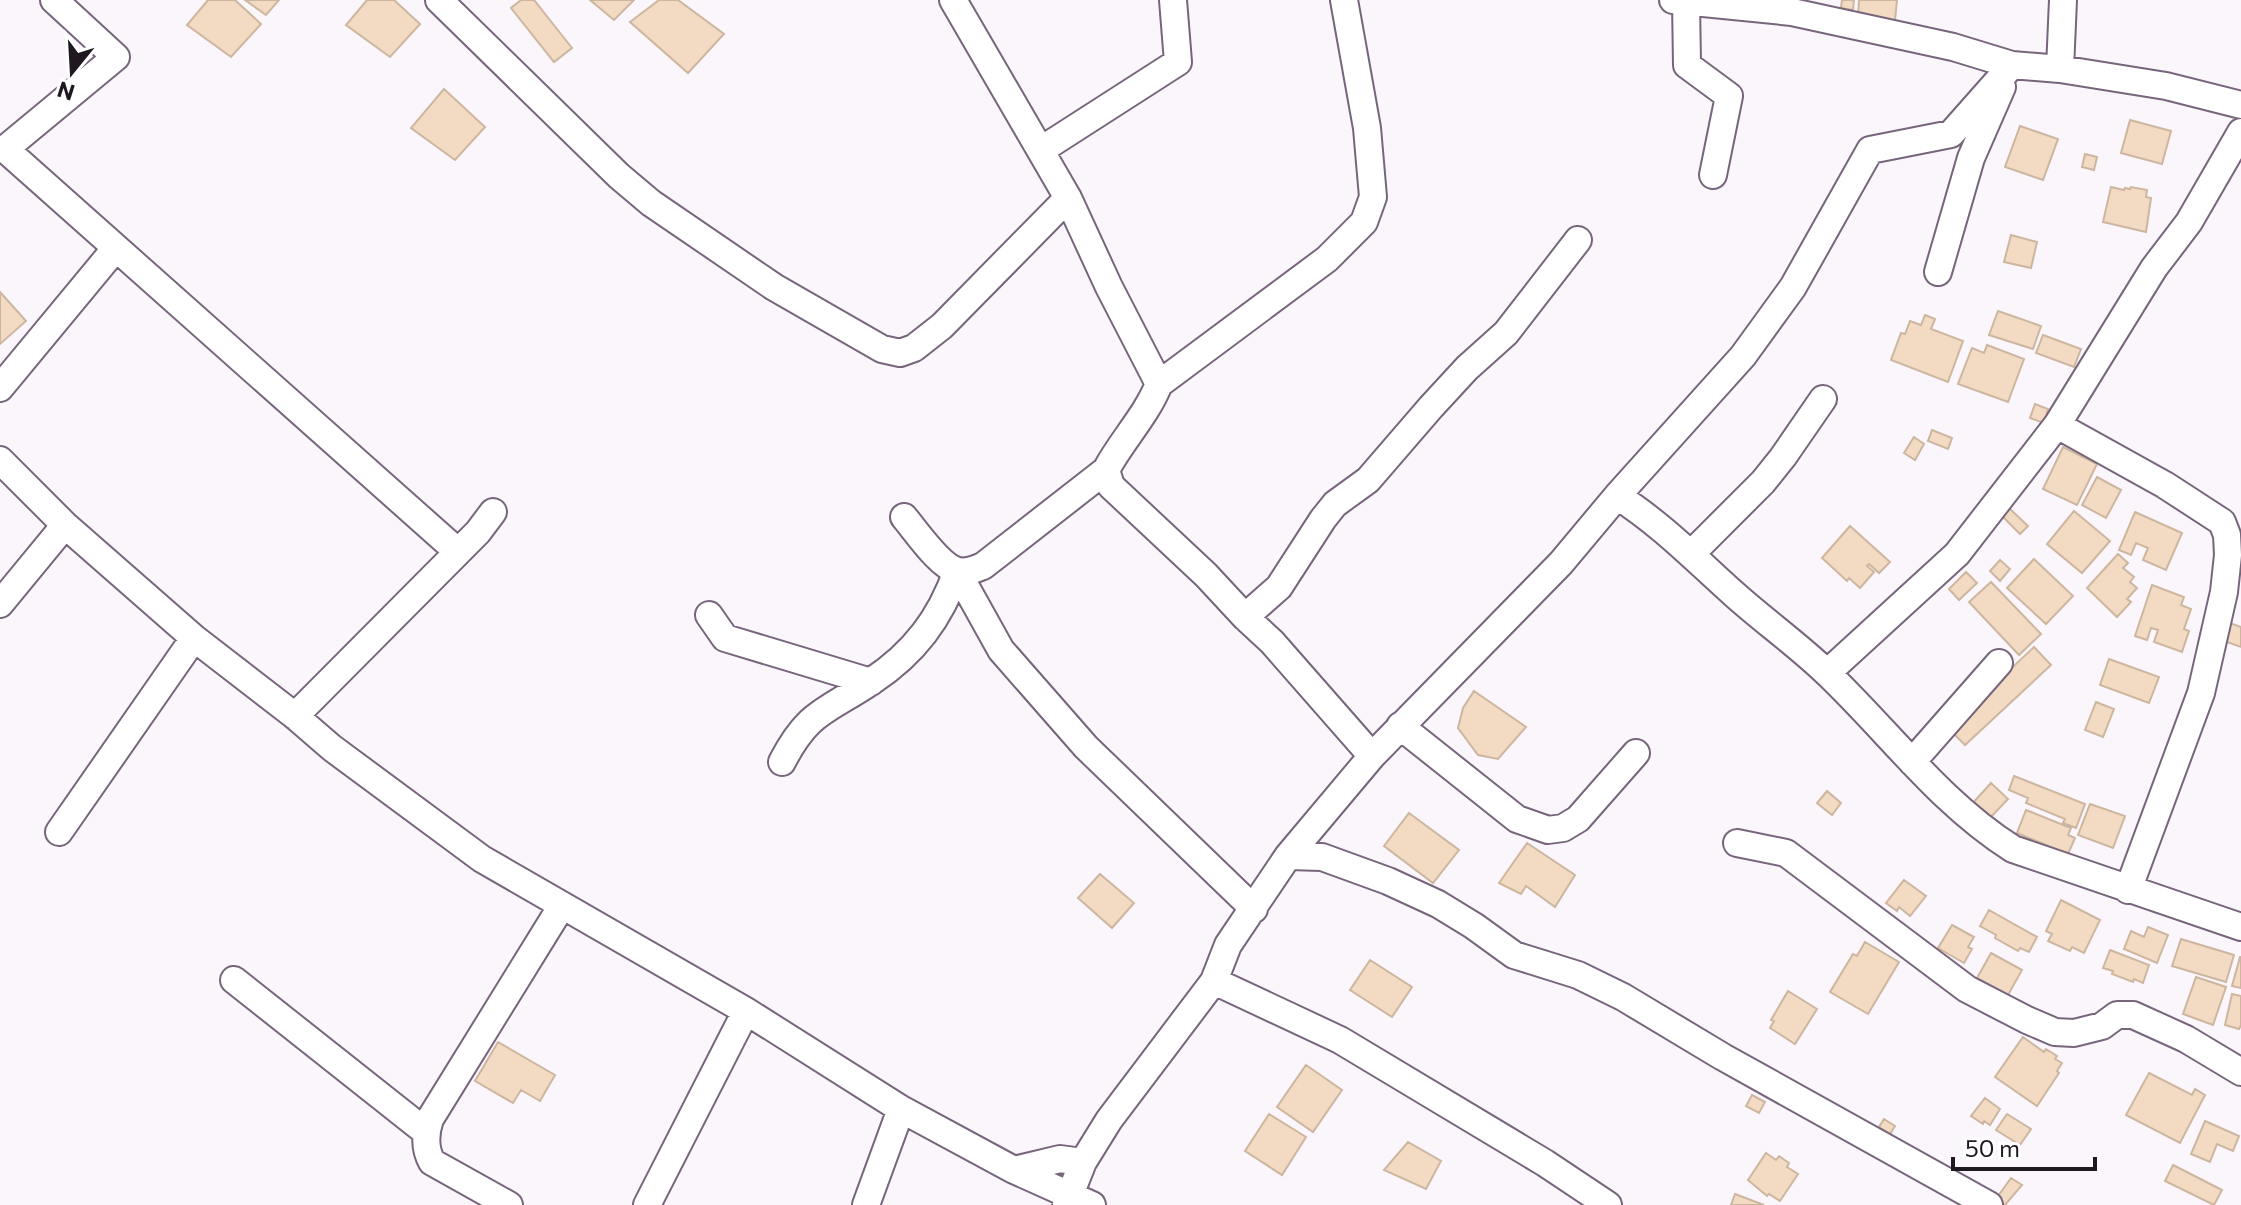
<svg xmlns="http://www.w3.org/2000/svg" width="2241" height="1205" font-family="Commissioner,sans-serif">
<rect width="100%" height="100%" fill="#faf6fc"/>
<path fill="#f3dac3" stroke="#cdb69f" stroke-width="2" d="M208,0H235L261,24L231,57L187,25Z
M245,0H279L266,15Z
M367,0H394L420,24L390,57L346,25Z
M521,0H534L572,48L554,62L511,8Z
M590,0H634L614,20Z
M659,0H678L724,34L688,73L630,22Z
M1842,0H1854L1853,10L1841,8Z
M1859,0H1897L1895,20L1858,17Z
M444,89L485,127L455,160L411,128Z
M2130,120L2171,131L2162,164L2121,153Z
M2020,126L2058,139L2043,180L2005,167Z
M2085,154L2097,157L2094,170L2082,167Z
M2111,187L2124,190L2125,188L2130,189L2131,187L2147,190L2146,197L2151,198L2146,232L2103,222Z
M2011,235L2037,242L2031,268L2004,262Z
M0,292L26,321L0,344Z
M1998,311L2041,326L2033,349L1989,335Z
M1925,315L1935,319L1931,329L1963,341L1948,382L1891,360L1901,333L1905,334L1910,321L1921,325Z
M2043,335L2081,349L2074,367L2036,353Z
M1987,345L2024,359L2008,402L1958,384L1972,348L1984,353Z
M2035,404L2048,409L2044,423L2030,418Z
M1932,430L1952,438L1948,449L1928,441Z
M1914,437L1924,444L1915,460L1904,453Z
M2063,447L2097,464L2077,505L2043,489Z
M2097,477L2121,490L2106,518L2082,505Z
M2008,507L2028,526L2020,534L2001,515Z
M2074,511L2110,541L2082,573L2047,544Z
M2135,512L2182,533L2166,570L2143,560L2148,548L2136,543L2131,555L2119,550Z
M1850,526L1890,562L1879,573L1869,564L1867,566L1874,572L1860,588L1849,578L1847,581L1822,558Z
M2118,554L2128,563L2123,568L2134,577L2130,582L2137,588L2127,599L2131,602L2117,617L2087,588Z
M2034,559L2073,596L2046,624L2007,588Z
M2000,560L2010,569L2000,581L1990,571Z
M1966,572L1977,583L1959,600L1949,589Z
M1991,582L2041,634L2019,655L1969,602Z
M2152,585L2184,597L2181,605L2191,609L2184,629L2189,631L2182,652L2154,642L2158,630L2151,628L2147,640L2135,636Z
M2227,622L2241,627V647L2221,640Z
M2034,647L2051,665L1965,745L1948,728Z
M2109,659L2159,677L2149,703L2100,685Z
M1474,691L1526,727L1498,759L1478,755L1458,728L1463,708Z
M2096,702L2114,709L2103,737L2085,730Z
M2014,776L2085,804L2076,828L2063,823L2065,819L2026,803L2028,798L2009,790Z
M1991,783L2008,799L1988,820L1971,805Z
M1827,791L1841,803L1832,815L1817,803Z
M2090,804L2125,816L2113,848L2078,835Z
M2026,810L2071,828L2068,835L2075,838L2068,854L2017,833Z
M1409,813L1459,850L1433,883L1384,846Z
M1527,843L1575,875L1555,907L1526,886L1521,894L1499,883Z
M1100,874L1134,903L1112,928L1078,898Z
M1904,880L1926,896L1910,916L1899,907L1897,911L1886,903Z
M2061,900L2100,920L2084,953L2072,947L2070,951L2048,941L2052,934L2046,931Z
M1989,910L2037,937L2029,952L2020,948L2018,951L1995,938L1996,935L1980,926Z
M1952,925L1974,937L1968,947L1972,949L1964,963L1938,948Z
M2148,927L2168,935L2157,963L2124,949L2131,931L2144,937Z
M2181,939L2234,955L2226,982L2172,966Z
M1865,942L1899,962L1868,1014L1830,992L1853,954L1857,956Z
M2110,950L2149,965L2143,983L2134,979L2133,982L2112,974L2113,971L2103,968Z
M1991,953L2022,970L2008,995L1977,978Z
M2240,957H2241V988L2232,986Z
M1370,960L1412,987L1392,1017L1350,990Z
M2196,977L2226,987L2213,1025L2183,1014Z
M1788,991L1817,1009L1795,1044L1770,1028L1774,1021L1771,1020Z
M2232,994L2241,996V1025L2239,1029L2225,1025Z
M2023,1037L2044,1052L2046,1049L2057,1056L2055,1059L2062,1063L2057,1071L2059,1073L2037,1106L1995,1077Z
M498,1042L555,1075L540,1101L521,1090L513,1103L475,1081Z
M1306,1065L1342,1090L1313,1132L1277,1107Z
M2149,1073L2192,1095L2195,1089L2205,1095L2180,1143L2126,1115Z
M1752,1095L1765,1102L1759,1113L1746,1106Z
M1985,1098L2000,1109L1990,1125L1984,1121L1983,1124L1971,1116Z
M1269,1114L1306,1137L1282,1175L1245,1151Z
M2007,1114L2031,1129L2020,1145L1996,1130Z
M1884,1119L1895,1126L1890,1134L1879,1127Z
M2205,1121L2239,1136L2233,1151L2217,1144L2210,1162L2191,1154Z
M1408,1142L1441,1161L1426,1189L1384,1170Z
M1766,1153L1776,1160L1779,1156L1789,1163L1787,1167L1798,1174L1780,1201L1769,1194L1767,1196L1748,1180Z
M2173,1165L2222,1190L2214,1205L2165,1181Z
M2011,1178L2022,1185L2005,1205L1996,1199Z
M1735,1194L1764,1205H1731Z"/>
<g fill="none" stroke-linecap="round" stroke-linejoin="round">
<g stroke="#77657c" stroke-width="30">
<path id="minor" d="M54,0L116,57L5,149L457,551
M439,0L619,176L651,203L774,287L882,349L900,353L914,348L942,326L1068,198
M953,0L1068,198L1109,287L1159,384C1146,416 1122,440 1106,470L1111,486L1206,575L1245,617L1272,642L1372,756
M1673,0L1792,12L1953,47L2012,65L2060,69L2166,86L2241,105
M1686,1L1687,65L1729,96L1713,175
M2060,69L2063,0
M1041,150L1178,62L1173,0
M1938,272L1971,158L2002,87
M1159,384L1327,259L1364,222L1373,197L1367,128L1344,0
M0,388L115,249
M2057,425L2165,485L2222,522L2227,535L2228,555L2224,592L2201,693L2128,890
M0,460L65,525L194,638L295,716L332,748L482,859L746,1011L901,1109L1014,1170L1092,1205
M1617,496C1660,523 1696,560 1734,594C1764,621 1798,645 1827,673C1889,732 1940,803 2013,849L2241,927
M904,517C916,531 940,567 958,571C967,573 975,569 983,566L1106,470
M1691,554L1763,482L1783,457L1823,399
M957,571L1001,650L1086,747L1254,909
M0,604L65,525
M709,615L725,638L871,682
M1245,617L1279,587L1323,519L1335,504L1368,480L1431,407L1467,368L1506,333L1578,240
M1827,673L1957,554L2057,425L2154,268L2189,222L2241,132
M295,716L478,532L493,512
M1400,726L1517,819L1548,830L1563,828L1578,819L1636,753
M782,762C809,710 826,712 872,681C914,653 940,619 957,571
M1912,762L1999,663
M59,832L194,638
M1737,843L1786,853L1967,989L2027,1020L2055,1032L2074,1033L2102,1026L2117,1015H2133L2186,1039L2241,1072
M1288,856L1372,756L1561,563L1617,496L1743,356L1793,287L1870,150L1951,134L2012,65
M234,980L426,1132
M1214,981L1340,1040L1545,1163L1608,1205
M1014,1170L1060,1159L1083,1162
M509,1205L432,1162C424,1148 425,1134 430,1119L561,907
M647,1205L746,1011
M866,1205L901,1109
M1066,1205L1083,1162L1109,1120L1214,981L1228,945L1288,856L1322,857L1388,881L1438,904L1474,926L1514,955L1578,975L1623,997L1723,1057L1989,1205"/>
</g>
<use href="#minor" stroke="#fff" stroke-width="26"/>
</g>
<g transform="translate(72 72) rotate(198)" stroke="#ffffff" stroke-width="6" paint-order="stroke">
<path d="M0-6L14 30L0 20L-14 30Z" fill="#1f1821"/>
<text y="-12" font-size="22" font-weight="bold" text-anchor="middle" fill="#1f1821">N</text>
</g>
<path d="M1953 1157v12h142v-12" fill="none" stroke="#1f1821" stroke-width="4"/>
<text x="1965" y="1157" font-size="24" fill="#1f1821" stroke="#ffffff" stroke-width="6" paint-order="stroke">50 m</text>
</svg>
